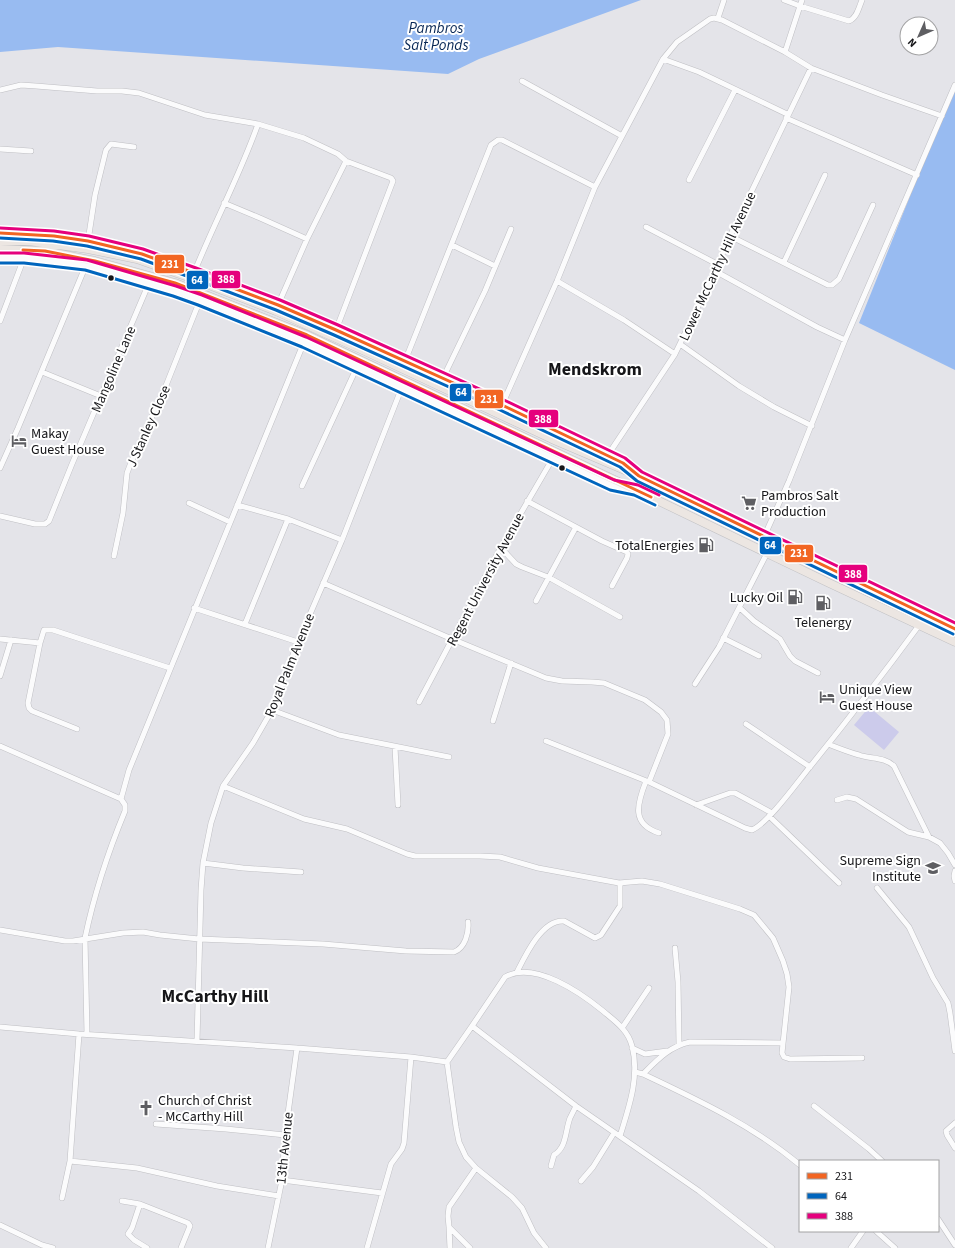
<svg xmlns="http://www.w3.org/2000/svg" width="955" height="1248" font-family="'Source Sans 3',sans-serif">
<rect width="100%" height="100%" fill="#e4e4e9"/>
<path fill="#cccbeb" d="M869,707L899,732L884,750L854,725Z"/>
<path fill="#98bbf1" d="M0,0H641L479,59L448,74L58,47L0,52Z
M955,84V370L859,323Z"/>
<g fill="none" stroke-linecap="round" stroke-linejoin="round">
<g stroke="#bfbfc3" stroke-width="6">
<path id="minor" d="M784,0L800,6L802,0
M862,0C859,7 857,18 849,21L800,6L785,52L811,68L882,95L942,116
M718,18L724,0
M663,59L677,42L710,19L714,18L722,20L785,52
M522,81L622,136
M0,90L21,85L36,86L97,91H122L139,93L205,115L258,124L304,138L338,154L346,161L391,178L393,181L336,330
M786,118L917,175
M0,149L31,151
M689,180L735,90
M595,187L663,59L699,72L787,114
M224,203L260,218L307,239
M646,227L717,264
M730,236L828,285H832L839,279L873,205
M88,241L95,195L106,150L111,144L134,147
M452,245L495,266
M784,262L825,175
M715,271L817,327L845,340
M194,273C214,223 240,175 258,124
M557,281L624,320L675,354
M278,305L307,239L346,161
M0,321L24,258
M680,344L739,386L774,407L812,426
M405,361L491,145L498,140H502L595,187L557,281L502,405
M42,372L101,396
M443,378L485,291L511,229
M608,455L675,354L715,271L730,236L811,68
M0,468L18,428L86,265
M302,486L357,367
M527,501L602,541L627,552L628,554L627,558L612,586
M189,503L230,522
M237,505L288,519L342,540
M0,516L35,524H45L49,521L72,464L149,283
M764,537L789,481L845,340L955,85
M500,549L504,551L516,564L522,567L548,577L620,617
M114,556L123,513L127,473L132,460L165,388L200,300
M323,583L452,639L546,678L562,681L592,682L604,683L645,700L661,712L667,720L668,734L649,782
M536,601L576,527
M194,608L298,642
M740,608L754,621L780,639L790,656L795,661L818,673
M245,624L288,519
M723,638L759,656
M0,639L40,643L44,630H53L170,668
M40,643L28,703L29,708L32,711L77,729
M0,676L11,640
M695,684L719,647L767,553
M419,702L500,549L553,458
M272,710L339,735L449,757
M493,721L511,663
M746,724L810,767
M546,741L649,782L745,828L752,830C769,822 796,784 809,768C847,721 884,673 920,624
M828,744C838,748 848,752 859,755C871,759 885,757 894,766L929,837
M0,746L121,799L125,805V811C108,852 94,895 85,938L87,1034
M395,747L398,805
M646,781C637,804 631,824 659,833
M223,786L304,819L347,829L407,854L415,856H480L500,857L538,868L619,883L642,881L660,884L740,909L754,915L773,938L783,961L787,974L789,987L782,1053L784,1057L790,1059L862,1058
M121,799L129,770L304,342
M837,800L847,797L856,799L908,832L929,837L940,843L948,853L955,865
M696,805L730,793H735L772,813
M769,816L839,883
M203,863L243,868L301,872
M955,871L954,876L955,881
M877,888L909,927L933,978L948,1003L950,1013L955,1051
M0,930L65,941H73L123,933L143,932L160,935L199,939L323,944L406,951L454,952C465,948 469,933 468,922
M675,948L678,982L679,1044
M517,972C525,956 542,919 564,921L595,938L601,935L620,906V885L619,883
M472,1026L505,977C534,960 581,993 603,1011C615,1021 628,1030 632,1046C640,1076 629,1107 620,1136
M0,1027L79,1034L297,1048L411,1057L447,1062
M622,1028L649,988
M197,1041L201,890L203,863L211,823L223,786L253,743L272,710L298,642L342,540L402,387
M632,1048L645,1054L667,1051
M635,1072L643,1074C698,1100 752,1125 800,1165
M643,1074C657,1060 670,1046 690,1042L783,1043
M814,1106L869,1149L882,1161
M955,1123L946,1131L947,1135L955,1148
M156,1124L226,1129L285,1135
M70,1161L137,1168L217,1186L279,1196
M551,1166L554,1155C567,1147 565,1131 570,1118C572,1114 574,1110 576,1106
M282,1180L382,1193
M581,1181L593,1167L614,1133
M62,1198L70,1161L79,1034
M122,1201L140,1204L188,1223L190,1226L181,1248
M140,1204L132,1228L128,1234L134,1240L147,1248
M938,1219L955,1245
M0,1225L42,1245L53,1248
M449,1227L450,1248
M876,1231L895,1248
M268,1248L282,1180L285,1135L297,1048
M367,1248L391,1164L402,1149L404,1143L411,1057
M470,1248L449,1227L448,1216L449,1207L476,1168
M546,1248L534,1233L522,1208L512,1197L476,1168L466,1157L459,1142L456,1127L447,1062L472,1026L576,1106L699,1191L772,1248
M851,1248L863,1231"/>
</g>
<g stroke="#bfbfc3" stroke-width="7">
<path id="tertiary" d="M0,233L54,236L88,241L142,254L194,273L278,305L336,330L502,405L608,455L627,466L636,473
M0,258H24L64,262L86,265L175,291L200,300L304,342L553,458L612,485L627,488"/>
</g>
<g stroke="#c2c2c5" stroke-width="9">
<path id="trunk" d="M0,241H29L88,249L137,259L191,278L276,311L367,352L552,439L639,476L955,629
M0,249L45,251L95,261L175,283L307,335L636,490L829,583L955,642"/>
</g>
<use href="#minor" stroke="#fbfbfc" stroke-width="5"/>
<use href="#tertiary" stroke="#fbfbfc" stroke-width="6"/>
<use href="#trunk" stroke="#ece6e2" stroke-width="8"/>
<g stroke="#fff" stroke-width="6">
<path id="bus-1" d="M0,233L54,236L88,241L142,254L194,273L278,305L336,330L502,405L623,463L639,476L955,629
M23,250L45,251L95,261L175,283L307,335L651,497"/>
</g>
<g stroke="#fff" stroke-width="6">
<path id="bus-2" d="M0,238L53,241L87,246L141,259L192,278L276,310L334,335L500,410L620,467L637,481L953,634
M0,263H24L85,270L173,296L198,305L302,347L610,490L634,495L655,505"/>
</g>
<g stroke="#fff" stroke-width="6">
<path id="bus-3" d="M0,228L54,231L89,236L143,249L196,268L280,300L338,325L504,400L625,458L642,472L955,623
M0,253H24L87,260L176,286L202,295L306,337L614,480L638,485L659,495"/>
</g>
<use href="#bus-1" stroke="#f26522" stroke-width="3"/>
<use href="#bus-2" stroke="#0065bd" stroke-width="3"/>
<use href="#bus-3" stroke="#e5007d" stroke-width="3"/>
</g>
<defs>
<g id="hotel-bare" transform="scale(1.2)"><path d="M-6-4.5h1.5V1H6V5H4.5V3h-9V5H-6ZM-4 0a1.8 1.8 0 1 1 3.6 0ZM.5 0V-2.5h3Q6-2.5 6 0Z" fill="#5e5e62" stroke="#fff" stroke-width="2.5" paint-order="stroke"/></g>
<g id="supermarket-bare" transform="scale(1.2)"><path d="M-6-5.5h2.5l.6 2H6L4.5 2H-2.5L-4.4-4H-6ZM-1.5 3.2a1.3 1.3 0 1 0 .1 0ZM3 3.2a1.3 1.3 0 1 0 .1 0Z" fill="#5e5e62" stroke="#fff" stroke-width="2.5" paint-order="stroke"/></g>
<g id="fuel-bare" transform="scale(1.2)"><path d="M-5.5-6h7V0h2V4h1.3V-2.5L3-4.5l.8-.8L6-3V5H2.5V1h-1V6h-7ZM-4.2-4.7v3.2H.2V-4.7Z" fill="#5e5e62" stroke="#fff" stroke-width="2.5" paint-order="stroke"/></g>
<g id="university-bare" transform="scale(1.2)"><path d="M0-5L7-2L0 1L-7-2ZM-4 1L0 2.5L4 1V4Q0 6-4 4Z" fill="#5e5e62" stroke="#fff" stroke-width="2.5" paint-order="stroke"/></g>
<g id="church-bare" transform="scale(1.2)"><path d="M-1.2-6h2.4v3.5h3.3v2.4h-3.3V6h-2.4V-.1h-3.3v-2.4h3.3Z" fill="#5e5e62" stroke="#fff" stroke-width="2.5" paint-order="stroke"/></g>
</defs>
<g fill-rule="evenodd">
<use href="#hotel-bare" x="19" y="441"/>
<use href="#supermarket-bare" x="749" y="503"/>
<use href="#fuel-bare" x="706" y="545"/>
<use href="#fuel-bare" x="795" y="597"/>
<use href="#fuel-bare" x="823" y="603"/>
<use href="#hotel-bare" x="827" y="697"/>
<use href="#university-bare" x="933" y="868"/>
<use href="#church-bare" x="146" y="1108"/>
</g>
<g fill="#161619" stroke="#fff" stroke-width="1.5">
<circle cx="111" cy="278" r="3.5"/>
<circle cx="562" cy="468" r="3.5"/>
</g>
<g text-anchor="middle" stroke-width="4" stroke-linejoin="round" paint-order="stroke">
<g font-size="14" fill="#161619" stroke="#fff">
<text transform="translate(717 266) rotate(-65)" y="5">Lower McCarthy Hill Avenue</text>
<text transform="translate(113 369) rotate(-67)" y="5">Mangoline Lane</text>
<text transform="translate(148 426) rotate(-66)" y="5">J Stanley Close</text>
<text transform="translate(485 579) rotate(-62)" y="5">Regent University Avenue</text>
<text transform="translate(289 665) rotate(-68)" y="5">Royal Palm Avenue</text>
<text transform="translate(284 1148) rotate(-84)" y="5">13th Avenue</text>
</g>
<g font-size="14" fill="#161619" stroke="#fff" text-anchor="start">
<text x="31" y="438">Makay<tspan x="31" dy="16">Guest House</tspan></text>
<text x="761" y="500">Pambros Salt<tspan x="761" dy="16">Production</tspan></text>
<text x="694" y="550" text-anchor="end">TotalEnergies</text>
<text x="783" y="602" text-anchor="end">Lucky Oil</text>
<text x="823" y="627" text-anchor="middle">Telenergy</text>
<text x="839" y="694">Unique View<tspan x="839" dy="16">Guest House</tspan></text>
<text x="921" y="865" text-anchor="end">Supreme Sign<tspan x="921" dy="16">Institute</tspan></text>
<text x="158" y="1105">Church of Christ<tspan x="158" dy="16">- McCarthy Hill</tspan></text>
</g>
<g font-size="15" font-style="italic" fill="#072755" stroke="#fff">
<text x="436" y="33">Pambros<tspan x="436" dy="17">Salt Ponds</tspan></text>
</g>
<g font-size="18" font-weight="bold" fill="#161619" stroke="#fff">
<text x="595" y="375">Mendskrom</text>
<text x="215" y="1002">McCarthy Hill</text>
</g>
</g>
<g stroke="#fff" stroke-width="1.5">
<rect x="154" y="254" width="31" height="20" rx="4" fill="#f26522"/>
<rect x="211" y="270" width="30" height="19" rx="4" fill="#e5007d"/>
<rect x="186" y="270" width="23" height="20" rx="4" fill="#0065bd"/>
<rect x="449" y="383" width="23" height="19" rx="4" fill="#0065bd"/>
<rect x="474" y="389" width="30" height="20" rx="4" fill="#f26522"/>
<rect x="528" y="409" width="31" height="19" rx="4" fill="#e5007d"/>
<rect x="759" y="536" width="23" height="19" rx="4" fill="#0065bd"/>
<rect x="784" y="544" width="30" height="19" rx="4" fill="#f26522"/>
<rect x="838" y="564" width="30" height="19" rx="4" fill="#e5007d"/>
</g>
<g font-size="11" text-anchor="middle" font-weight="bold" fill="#fff">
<text x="170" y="268">231</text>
<text x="226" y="283">388</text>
<text x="197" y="284">64</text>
<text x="461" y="396">64</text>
<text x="489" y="403">231</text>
<text x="543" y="423">388</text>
<text x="770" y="549">64</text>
<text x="799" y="557">231</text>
<text x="853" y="578">388</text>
</g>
<rect x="799" y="1160" width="140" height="72" fill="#ffffff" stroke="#a2a2a3"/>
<rect x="807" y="1173" width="20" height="6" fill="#f26522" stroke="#a2a2a3"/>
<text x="835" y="1180" font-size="12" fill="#161619">231</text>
<rect x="807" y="1193" width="20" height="6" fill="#0065bd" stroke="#a2a2a3"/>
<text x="835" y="1200" font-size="12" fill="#161619">64</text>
<rect x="807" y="1213" width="20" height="6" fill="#e5007d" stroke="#a2a2a3"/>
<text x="835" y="1220" font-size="12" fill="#161619">388</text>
<g transform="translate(919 36) rotate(225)"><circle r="19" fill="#ffffff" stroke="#a2a2a3"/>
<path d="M0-3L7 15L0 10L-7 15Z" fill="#5e5e62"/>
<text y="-6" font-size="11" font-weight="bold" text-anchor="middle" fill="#161619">N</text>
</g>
</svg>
